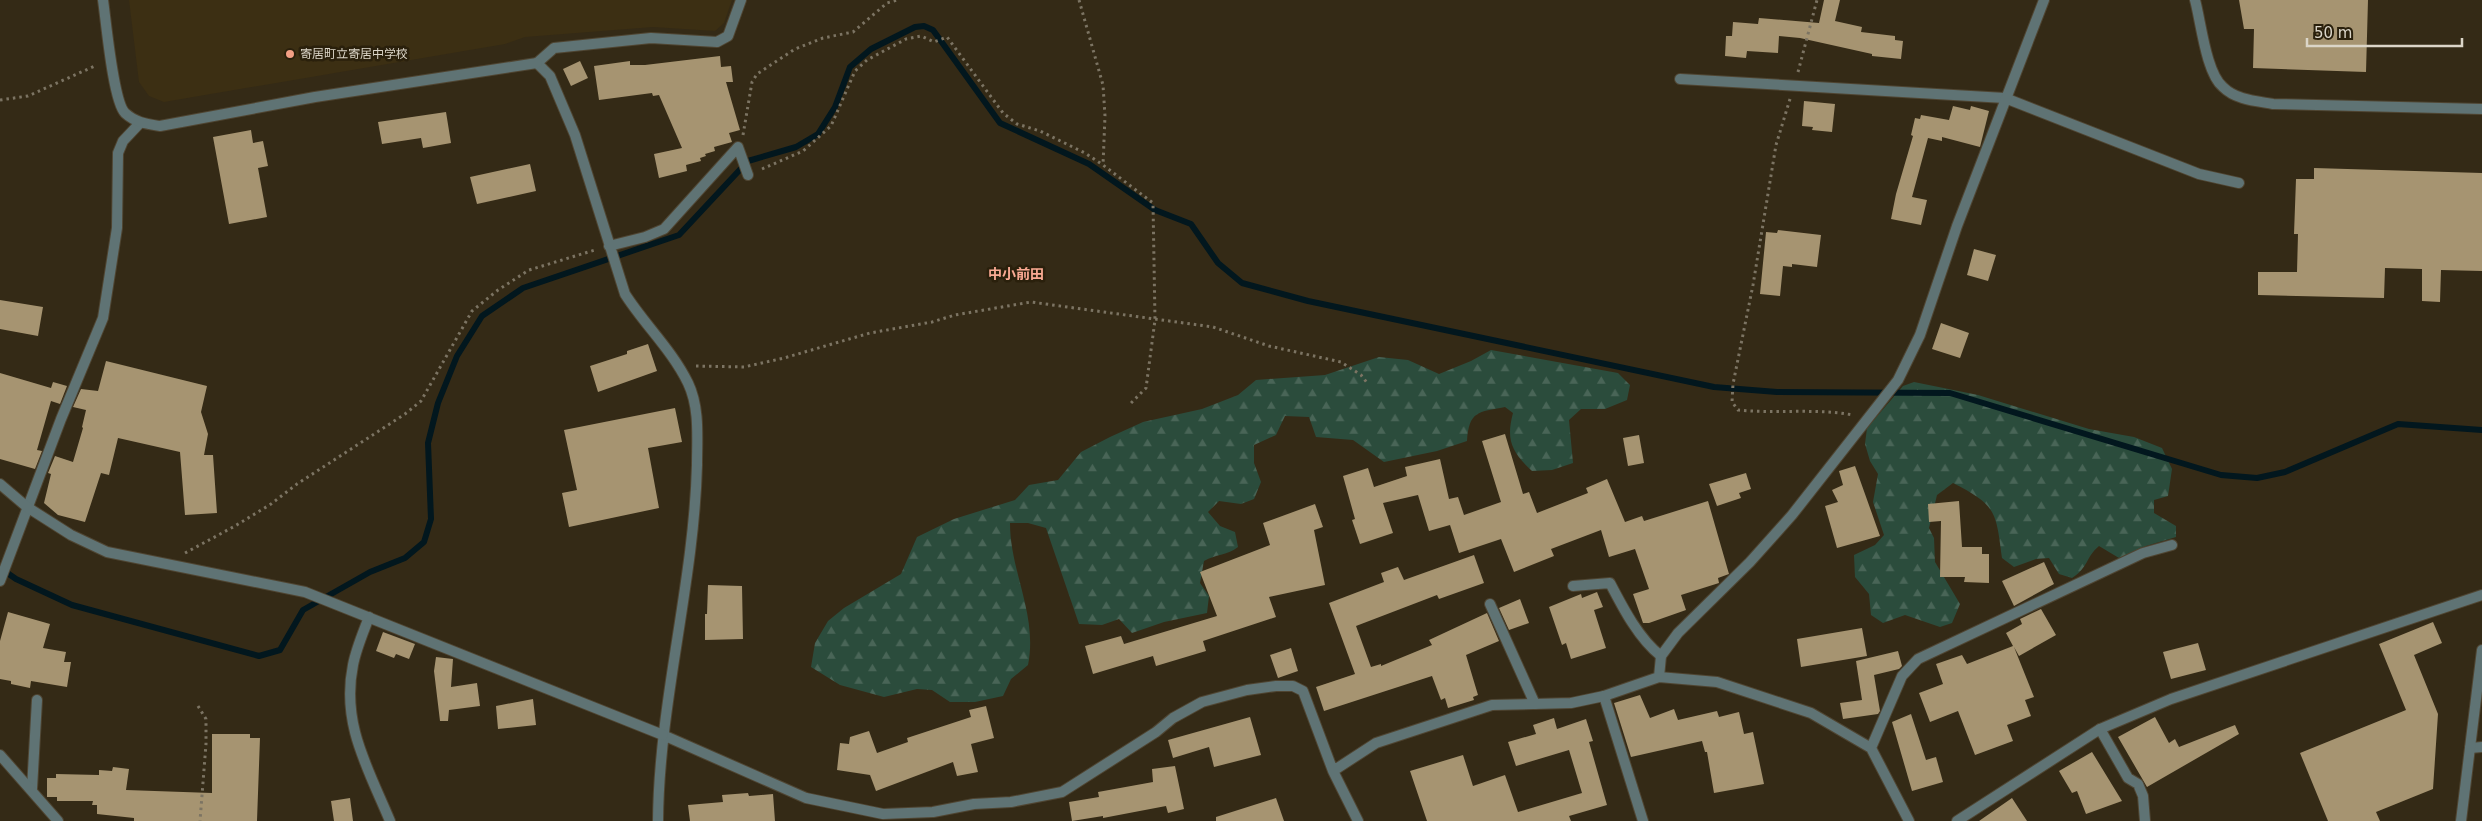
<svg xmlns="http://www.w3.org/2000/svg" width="2482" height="821" font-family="'DejaVu Sans','Noto Sans JP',sans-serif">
<defs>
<pattern id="forest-firs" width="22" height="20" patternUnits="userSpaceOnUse" patternTransform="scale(1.25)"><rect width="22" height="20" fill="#2b4c3c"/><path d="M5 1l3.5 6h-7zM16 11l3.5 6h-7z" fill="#496557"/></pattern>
</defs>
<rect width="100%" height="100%" fill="#342a16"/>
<path fill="#3c2f13" d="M129,0H732L724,23L715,31L653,27L525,37L505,44L164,102L149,96L139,82Z"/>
<path fill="url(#forest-firs)" d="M1491,350L1618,373L1630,385L1627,400L1605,409H1581L1569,420L1573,463L1552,470L1532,471C1511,452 1506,439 1513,413L1505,407C1478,412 1469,411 1467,441L1437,451L1384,462L1353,440L1316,437L1309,417L1285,416L1276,435L1254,445V463L1261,482L1254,499L1241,504L1219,501L1208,512L1220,526L1235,532L1238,547C1226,556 1216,554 1204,561L1200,583L1209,596L1207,613L1164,622L1132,633L1119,619L1102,625L1079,624L1046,528L1028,523H1010C1010,572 1038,615 1028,665L1011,679L1003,696L975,702H950L932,690L917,689L884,697L840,685L811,667L815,643L828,621L844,608L901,574L917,537L954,519L1015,500L1029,485L1058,480L1081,452L1110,437L1143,422L1202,409L1238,395L1256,380L1325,375L1379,357L1408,360L1439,374L1471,361Z
M1914,382L1978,395L2089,429L2134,437L2162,448L2172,469L2168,496L2154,500V513L2176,526V537L2146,546L2119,558L2099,546C2085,558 2089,567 2072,578L2059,574L2049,558L2036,559L2014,567L2002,558C1996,511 1996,505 1953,483L1937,495L1929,528L1934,538L1935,562L1960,604L1952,623L1940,627L1905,615L1883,623L1871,615L1869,594L1855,577L1854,555L1875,545L1884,535L1873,502L1878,474L1870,461L1865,444L1867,428L1903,386Z"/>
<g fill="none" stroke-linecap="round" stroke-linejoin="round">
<path stroke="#02171e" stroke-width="6" d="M3,570L16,579L72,605L259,656L280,650L303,610L370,572L405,558L424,542L431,519L428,443L438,403L457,356L482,316L523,288L679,235L748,161L796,147L818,134L835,107L850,67L871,49L915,27L924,26L933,30L1000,123L1089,164L1155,210L1191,224L1218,263L1242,283L1308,301L1714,387L1777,392L1950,393L2221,475L2257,478L2285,472L2398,424L2482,430"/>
</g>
<path fill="#a69471" d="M1824,0H1840L1835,21L1862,27L1861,32L1895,36V40L1903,41L1901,59L1872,56V54L1800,38L1779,36L1778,53L1747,51L1746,58L1725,56L1726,36H1732L1733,22L1758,24L1759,18L1819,23Z
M2239,0H2368L2366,72L2253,68L2254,29H2244Z
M720,56L721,67L731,66L733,82H726L740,130L729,133L732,142L714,147L715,151L705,154L706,156L700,158L701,161L686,165L687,171L659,178L654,154L682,148L659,95L653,96L652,93L599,100L594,66L630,61V65H645Z
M580,61L588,78L571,86L563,69Z
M1804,101L1835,104L1832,132L1812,130L1813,127L1802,126Z
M1953,106L1970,110L1971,106L1989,111L1980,147L1942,137V141L1928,138L1912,197L1927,200L1921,225L1891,219L1896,194L1913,136L1911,135L1915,118L1920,119L1921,115L1949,120Z
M446,112L451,143L423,148L421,138L382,144L378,122Z
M251,130L253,143L263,141L268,166L258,168L267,217L229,224L213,137Z
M530,164L536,191L477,204L470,177Z
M2314,168L2482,173V271L2441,270L2440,302L2422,301V269L2385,268L2384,298L2258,295V272H2297L2298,234H2294L2296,179H2314Z
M1778,230L1821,235L1817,267L1792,264V267L1783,266L1780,296L1760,294L1766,232L1777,233Z
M1974,249L1996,255L1988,281L1967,275Z
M0,300L43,307L38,336L0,329Z
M1941,323L1969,333L1960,358L1932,349Z
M648,344L657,371L598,392L590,366L627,354V351Z
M106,361L207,386L201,412L208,434L204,455H213L217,513L185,515L180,452L118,438L109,475L101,473L85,522L58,515L44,503L51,474L48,473L55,456L73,462L83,428L82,427L86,410L73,407L81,389L98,391Z
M0,373L51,388L53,382L67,386L60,404L51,401L37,450L42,451L35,469L0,459Z
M675,408L682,442L648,448L659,508L569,527L562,493L577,490L564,430Z
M1505,434L1523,494L1529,492L1537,513L1588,493L1586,488L1607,479L1625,522L1642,516L1644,521L1708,501L1729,574L1718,578L1719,583L1681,595L1686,610L1649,623H1643L1633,594L1649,589L1635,549L1609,557L1601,530L1551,549L1554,556L1514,572L1501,539L1459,553L1450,525L1429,531L1418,495L1383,503L1393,533L1360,544L1352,520L1355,519L1343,476L1368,468L1374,487L1407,476L1405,467L1440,459L1449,499L1458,497L1464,515L1501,502L1482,441Z
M1639,435L1644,463L1628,466L1623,438Z
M1855,466L1880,536L1837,548L1825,506L1838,502L1832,490L1843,485L1839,471Z
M1746,473L1751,489L1739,493L1741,498L1717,506L1709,484Z
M1959,501L1962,547H1982V554H1989V583L1964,582L1965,577H1940L1941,521L1929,522L1928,504Z
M1315,504L1323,527L1314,530L1325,585L1269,597L1276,617L1203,641L1206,651L1156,666L1153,656L1093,674L1085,646L1121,636L1124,644L1217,616L1200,572L1270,545L1263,523Z
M1474,555L1484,583L1439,599L1437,595L1356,626L1371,667L1381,664V666L1432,645L1429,640L1487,613L1499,641L1466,655L1478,695L1473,697L1474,700L1448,708L1445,698L1441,700L1432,676L1324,711L1316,687L1355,674L1329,603L1384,582L1381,573L1398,567L1404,580Z
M2044,562L2054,584L2014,606L2002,581Z
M708,585L742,586L743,639L705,640V614H707Z
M1597,592L1603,607L1594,610L1606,648L1571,659L1566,643L1562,645L1549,607L1581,594L1582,598Z
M1520,599L1529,623L1509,630L1499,608Z
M2041,609L2056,635L2019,656L2014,647L2034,697L2025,700L2031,716L2007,725L2013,741L1975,755L1958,711L1930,722L1919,693L1943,684L1936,664L1962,655L1967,664L2013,646L2006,633L2022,624L2020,619Z
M8,612L50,624L43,648L66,652L64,662H71L67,687L31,681L30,688L11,684V681L0,679V641Z
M2433,622L2442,643L2414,655L2438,714L2433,789L2376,812L2380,821H2328L2300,753L2406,710L2379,644Z
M1862,628L1867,656L1801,667L1797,639Z
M383,632L415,644L409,659L396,654L394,658L376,651Z
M2198,643L2206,670L2171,679L2163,652Z
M1291,648L1298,671L1278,678L1270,655Z
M1898,651L1902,666L1899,669L1874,675L1880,711L1878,714L1843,719L1840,703L1862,700L1856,661Z
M436,657L453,659L451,687L477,683L480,706L449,710L448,721H440L434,671Z
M1640,695L1650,718L1674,709L1678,720L1717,711L1719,717L1739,712L1744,734L1753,732L1764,784L1714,793L1707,752H1705L1702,741L1631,757L1614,703Z
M533,699L536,725L498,729L496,706Z
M986,706L994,738L971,744L978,772L957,776L953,762L876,791L870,775L837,770L840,743L849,744L850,737L869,731L877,753L908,742L907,738L971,717L969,710Z
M1911,714L1926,760L1936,757L1943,782L1912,791L1892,722Z
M1250,717L1261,755L1214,767L1209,747L1173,758L1168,740Z
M2155,717L2169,743L2175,739L2179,747L2235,725L2239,734L2147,787L2118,737Z
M1554,718L1557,729L1586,719L1593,741L1589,742L1607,805L1569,816L1571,821H1427L1410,771L1463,755L1473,786L1505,775L1518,812L1582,793L1569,750L1516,766L1508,742L1536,734L1533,725Z
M212,734H250V738H260L257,821H134V818L97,814V805H92L93,801H57V797H47V778H56V774L99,775V770L112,771L113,767L129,769L126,790L212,793Z
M2092,752L2122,801L2086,814L2077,791L2072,793L2059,771Z
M1175,766L1184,809L1168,813L1166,806L1103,818V816L1072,821L1069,802L1099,797L1098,792L1153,782L1152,769Z
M748,793L749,796L773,794L775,821H690L688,805L723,802L722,795Z
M350,798L353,821H334L331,801Z
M1276,798L1284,821H1216V817Z
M2012,798L2027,821H1979Z"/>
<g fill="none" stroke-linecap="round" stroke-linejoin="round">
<g stroke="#4f4532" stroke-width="12">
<path id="service" d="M1680,79L2005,98L2199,174L2239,183
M1573,586L1610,583C1623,608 1639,639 1661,656
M1490,604L1535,704
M1604,696L1643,821
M2100,729L2128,778L2138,784L2143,796L2145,821
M2470,748L2482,747
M32,789L37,700"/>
</g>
<g stroke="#4f4532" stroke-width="12">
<path id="minor" d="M609,246L645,237L664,229L738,147L748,175
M0,581L61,419L103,318L117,228L118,153L123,141L140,123
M369,617C363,633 356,649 353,665C341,724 368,768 390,821
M1659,677L1661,656L1678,633L1750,562L1792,515L1898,380L1920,335L1957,226L2044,0
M663,735L806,798L883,814L933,812L974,804L1011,802L1062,792L1156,732L1173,718L1202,702L1247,690L1276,686H1293L1303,691L1333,771L1358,821
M1871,748L1902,676L1918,659L2143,553L2172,545
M0,755L58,821
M1333,771L1376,743L1492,705L1571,703L1604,696L1659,677L1717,682L1811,713L1871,748L1909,821
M658,821C659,701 694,584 697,465C697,438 700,408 688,383C672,350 644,324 625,294L575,135L550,76L537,63L554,48L651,38L717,42L728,36L741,0
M1957,821L2100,729L2171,699L2482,595"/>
</g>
<g stroke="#4f4532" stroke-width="12">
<path id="tertiary" d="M103,0C106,20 113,101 125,113C136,123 147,124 160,126L315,97L537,63
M2195,0C2201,22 2206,73 2223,87C2236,100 2256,101 2273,104L2482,109
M0,484L27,507L71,535L107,552L305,592L663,735
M2461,821L2482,650"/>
</g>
<path stroke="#7c7463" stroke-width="3" stroke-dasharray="2.5 4" stroke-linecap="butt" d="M1079,0L1103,85L1105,116L1103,165L1153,203L1155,320L1146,388L1130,404
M1798,72L1817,0
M1790,99L1776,145L1753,285L1733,384L1732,402L1738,410C1776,414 1815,408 1853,415
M0,100L28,96L97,65
M743,135L752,82L757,74L795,49L823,38L853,32L887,3L897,0
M762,169L803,151L831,126L855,71L867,60L906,39L921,36L934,42L947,37L1003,113L1017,124L1040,131L1085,153L1103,165
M696,366L744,367L784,358L870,333L932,322L955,315L1031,302L1213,327L1269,346L1341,362L1361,375L1368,384
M185,553L235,526L271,504L297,484L405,414L421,401L472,311L498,290L529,270L595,250
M198,706L206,719V744L200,821"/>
<use href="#service" stroke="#5f7374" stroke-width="10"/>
<use href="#minor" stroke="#5f7374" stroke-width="10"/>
<use href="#tertiary" stroke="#5f7374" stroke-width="10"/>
</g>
<circle fill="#f39f85" stroke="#2a200c" stroke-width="2" cx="290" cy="54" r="5"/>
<g text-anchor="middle" stroke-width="5" stroke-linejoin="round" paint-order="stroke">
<g font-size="12" fill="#dbd5c8" stroke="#2a200c" text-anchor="start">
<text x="300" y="58">寄居町立寄居中学校</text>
</g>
<g font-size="14" font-weight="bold" fill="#faaa93" stroke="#2a200c">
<text x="1016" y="279">中小前田</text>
</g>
</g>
<path d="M2307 38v8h155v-8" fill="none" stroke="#dbd5c8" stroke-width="2.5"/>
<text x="2314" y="38" font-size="15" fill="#dbd5c8" stroke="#2a200c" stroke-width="4" paint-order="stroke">50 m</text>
</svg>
